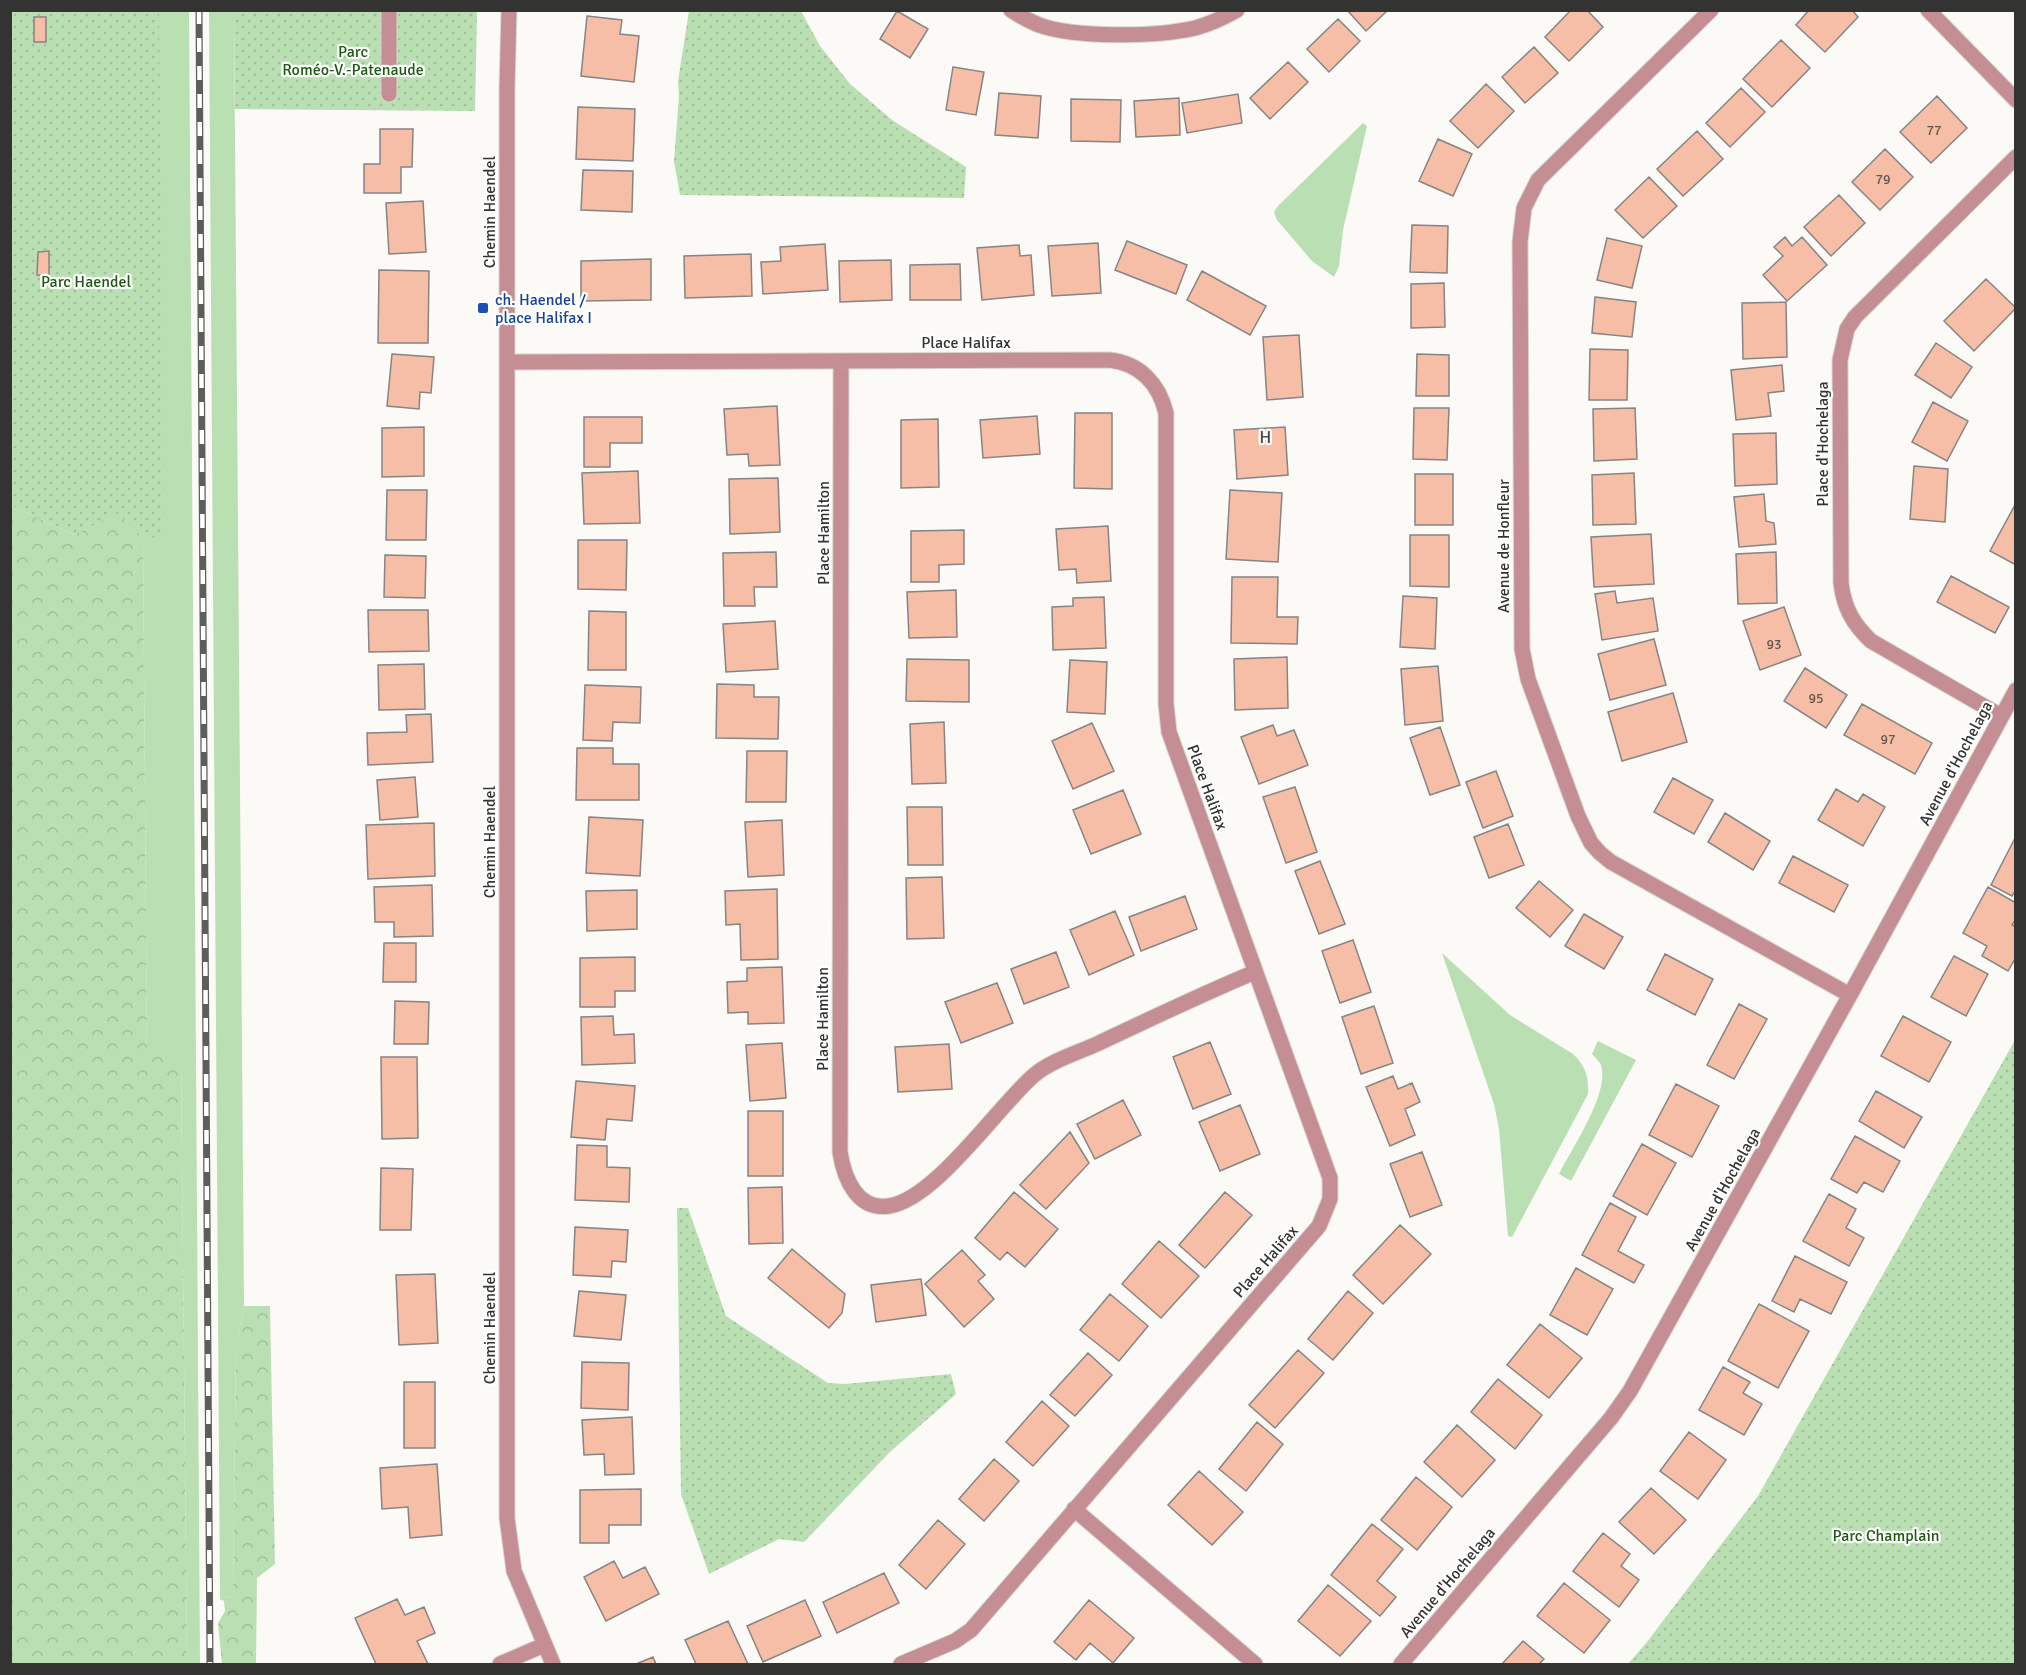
<svg xmlns="http://www.w3.org/2000/svg" width="2026" height="1675" font-family="Signika,sans-serif">
<defs>
<pattern id="forest-crowns" width="20" height="18" patternUnits="userSpaceOnUse" patternTransform="scale(1.5)"><rect width="20" height="18" fill="#b9dfb2"/><path d="M2 6a3 3 0 1 1 6 0M12 15a3 3 0 1 1 6 0" fill="none" stroke="#a0c09a"/></pattern>
<pattern id="park-dots" width="8" height="8" patternUnits="userSpaceOnUse" patternTransform="scale(1.5)"><rect width="8" height="8" fill="#b9dfb2"/><path d="M2 2h.1M6 6h.1" fill="none" stroke="#a0c09a" stroke-width="1.8" stroke-linecap="round"/></pattern>
</defs>
<rect width="100%" height="100%" fill="#fbfaf6"/>
<path fill="#b9dfb2" d="M110,11H189L200,1664H187L181,1057H147L143,537L117,512Z
M209,11H234L244,1306L236,1348L233,1596L220,1599Z
M1363,123L1367,126L1343,230L1339,266L1334,277L1312,261L1277,220L1274,212L1278,206Z
M1442,953L1510,1015L1573,1054C1585,1065 1589,1077 1588,1094L1512,1237L1508,1236L1499,1129L1494,1104Z
M1598,1041L1636,1060L1571,1181L1559,1174C1572,1148 1610,1093 1601,1065C1599,1061 1595,1057 1592,1054Z"/>
<path fill="url(#forest-crowns)" d="M11,505L74,535L117,512L143,537L147,1057H181L187,1664H11Z
M244,1306H270L275,1564L257,1578L256,1664H222L218,1623L225,1611L224,1601L220,1599L233,1596L236,1348Z"/>
<path fill="url(#park-dots)" d="M11,11H159L164,538L143,537L117,513L74,535L11,505Z
M234,11H477L475,111L235,109Z
M689,11H801L820,46L850,84L892,120L966,167L964,198L680,195L674,161L679,96L678,81Z
M2015,1040V1664H1628L1647,1642L1758,1496Z
M677,1208H688L726,1316L828,1383L845,1384L951,1374L956,1394L890,1452L804,1542L779,1539L709,1574L681,1494Z"/>
<path fill="#f7bea7" stroke="#878483" stroke-width="1.5" d="M1347,10H1388L1366,31Z
M1571,10H1587L1603,27L1569,61L1545,37Z
M1809,10H1852L1858,17L1825,52L1796,25Z
M897,11L928,29L910,58L880,39Z
M587,16L622,20L620,34L639,36L634,82L581,76Z
M34,17H46V42H34Z
M1338,19L1360,41L1329,72L1307,49Z
M1781,40L1810,68L1772,107L1743,79Z
M1534,47L1558,73L1525,103L1502,77Z
M1288,62L1308,82L1270,119L1250,98Z
M953,67L984,72L976,115L946,110Z
M1486,84L1514,111L1478,148L1450,121Z
M1741,88L1765,112L1730,147L1706,123Z
M999,93L1041,96L1038,138L995,135Z
M1238,94L1242,123L1187,133L1182,103Z
M1937,96L1967,128L1931,163L1900,132Z
M1179,98L1180,135L1136,137L1134,101Z
M1071,99L1121,100L1120,142L1071,141Z
M578,107L635,109L633,161L576,159Z
M380,129H413L412,167H401V193H364V164H380Z
M1697,131L1723,159L1683,196L1657,169Z
M1438,139L1472,154L1453,196L1419,181Z
M1885,149L1913,177L1880,210L1852,182Z
M583,170L633,171L632,212L581,210Z
M1649,177L1677,206L1643,238L1615,210Z
M1839,195L1865,223L1831,256L1804,227Z
M423,201L426,252L389,254L386,203Z
M1412,225L1448,226L1447,273L1410,272Z
M1785,237L1792,246L1802,237L1827,265L1787,301L1763,275L1783,256L1774,247Z
M1607,238L1642,246L1632,288L1597,280Z
M1127,241L1187,265L1176,294L1115,270Z
M1098,243L1101,293L1052,296L1048,246Z
M825,244L828,290L763,294L761,262L781,261L780,247Z
M1019,245L1020,256L1031,255L1034,295L982,300L977,248Z
M49,251V276L37,275L38,252Z
M751,254L752,296L685,298L684,256Z
M651,259V300L581,301V261Z
M891,260L892,300L840,302L839,261Z
M960,264L961,300H910V265Z
M379,270L429,271L428,343H378Z
M1202,271L1266,306L1250,335L1187,300Z
M1986,279L2016,308L1974,351L1944,321Z
M1444,283L1445,327L1411,328V284Z
M1595,297L1636,302L1632,337L1592,333Z
M1786,302L1787,357L1743,359L1742,303Z
M1299,335L1303,397L1267,400L1263,337Z
M1936,343L1972,367L1951,398L1915,375Z
M1590,349L1628,350L1627,400H1589Z
M392,354L434,357L431,393L420,392L419,409L387,406Z
M1417,354L1449,355V396H1416Z
M1782,365L1784,391L1768,393L1771,416L1736,420L1731,370Z
M1933,402L1968,421L1947,461L1912,442Z
M777,406L780,465L749,466L748,454L727,455L724,409Z
M1414,408H1449L1447,460L1413,459Z
M1635,408L1637,459L1594,461L1593,409Z
M1075,413H1112V489L1074,488Z
M1037,416L1040,454L983,458L980,420Z
M584,417H642V443H610V467H584Z
M938,419L939,487L901,488V420Z
M424,427V476L382,477V428Z
M1285,427L1288,475L1237,479L1234,430Z
M1776,433L1777,484L1735,486L1733,434Z
M1914,466L1948,469L1945,522L1910,519Z
M638,471L640,523L584,524L582,473Z
M1634,473L1636,524L1593,525L1592,475Z
M1415,474H1453V525H1415Z
M778,478L780,532L730,534L729,479Z
M387,490H427L426,540H386Z
M1230,490L1282,493L1278,562L1226,559Z
M1764,494L1766,521L1774,523L1776,544L1739,547L1734,497Z
M2016,503V565L1990,551Z
M1108,526L1111,581L1077,583L1076,569L1059,570L1056,529Z
M964,530V564L939,565V582H911V531Z
M1651,534L1654,584L1594,587L1591,537Z
M1410,535H1449V587L1410,586Z
M578,540H627L626,590L578,589Z
M776,552L777,587H754L755,606H724L723,553Z
M1776,552L1777,603L1738,604L1736,554Z
M385,555L426,556L425,598L384,597Z
M1951,576L2009,607L1995,633L1937,602Z
M1232,577H1278L1277,617H1298L1297,644L1231,643Z
M956,590L957,637L909,638L907,592Z
M1615,591L1617,603L1653,598L1658,631L1602,640L1595,594Z
M1403,596L1437,598L1435,649L1400,647Z
M1104,597L1106,648L1053,650L1052,607L1073,606V598Z
M1784,607L1801,655L1760,670L1743,621Z
M368,610H428L429,651L369,652Z
M589,611L626,612V670H588Z
M775,621L778,669L726,672L723,624Z
M1654,639L1666,685L1610,700L1598,654Z
M1287,657L1288,708L1235,710L1234,659Z
M907,659L969,660V702L906,701Z
M1070,660L1107,662L1105,714L1067,712Z
M424,664L425,709L379,710L378,665Z
M1438,666L1443,721L1405,725L1401,669Z
M1805,668L1847,695L1826,728L1784,701Z
M717,684L754,685V697H779L778,739L716,738Z
M585,685L641,687L640,723L613,722L612,741L583,740Z
M1673,693L1687,742L1622,761L1608,712Z
M1862,704L1932,743L1915,774L1844,735Z
M431,714L433,762L368,765L367,733L407,732L406,715Z
M944,722L946,783L912,784L910,724Z
M1092,723L1114,771L1073,789L1052,741Z
M1273,725L1277,736L1294,730L1308,765L1259,784L1241,737Z
M1440,727L1460,785L1430,795L1410,738Z
M577,748H613V764H639V800H576Z
M747,751H787L786,802H746Z
M1496,771L1513,816L1483,828L1466,782Z
M415,777L418,817L380,820L377,780Z
M1673,778L1713,800L1694,834L1654,812Z
M1295,787L1317,852L1286,863L1263,797Z
M1836,789L1858,802L1863,794L1885,807L1863,846L1818,820Z
M1123,790L1141,834L1091,854L1073,810Z
M907,807H942L943,865H908Z
M1725,813L1770,841L1753,870L1708,842Z
M589,817L643,820L640,876L586,873Z
M782,820L784,875L748,877L745,822Z
M434,823L435,876L368,879L366,825Z
M1508,824L1524,865L1489,878L1474,837Z
M2015,838L2016,890L2012,896L1991,885Z
M1793,856L1848,885L1834,912L1779,883Z
M1320,861L1345,924L1319,934L1295,871Z
M942,877L944,938L907,939L906,878Z
M1539,881L1573,910L1550,937L1516,908Z
M432,885L433,936L394,937V922H375L374,887Z
M1988,887L2016,903V919L2012,925L2016,927V957L2008,971L1982,956L1987,946L1963,933Z
M777,889L778,959L741,960L740,924L726,925L725,891Z
M637,890V929L587,931L586,891Z
M1185,896L1197,929L1141,951L1129,917Z
M1115,911L1134,955L1089,975L1070,930Z
M1584,914L1623,937L1604,969L1565,946Z
M1353,940L1371,992L1340,1003L1322,951Z
M384,943H416V982H383Z
M1056,952L1069,987L1024,1004L1011,969Z
M1665,954L1713,979L1695,1015L1647,990Z
M1954,956L1988,974L1966,1016L1931,997Z
M635,957V991H615V1007H580V958Z
M782,967L784,1023L748,1024V1012L728,1013L727,982L747,981V968Z
M997,983L1013,1023L961,1043L945,1002Z
M395,1001L429,1002L428,1044H394Z
M1739,1004L1767,1019L1734,1079L1707,1065Z
M1374,1006L1393,1063L1361,1074L1342,1017Z
M613,1016L614,1035L634,1034L635,1063L582,1065L581,1017Z
M1903,1016L1951,1042L1929,1082L1881,1056Z
M1210,1042L1231,1094L1193,1109L1173,1057Z
M782,1043L786,1098L750,1101L746,1045Z
M949,1044L952,1089L898,1092L895,1047Z
M381,1057H417L418,1138L382,1139Z
M1393,1076L1398,1089L1412,1083L1420,1102L1405,1109L1415,1135L1390,1146L1366,1087Z
M576,1081L635,1086L632,1121L607,1119L605,1140L571,1137Z
M1676,1084L1719,1106L1692,1157L1649,1135Z
M1876,1091L1922,1117L1904,1148L1859,1121Z
M1123,1100L1141,1135L1095,1159L1077,1124Z
M1240,1105L1260,1154L1220,1171L1199,1122Z
M748,1111H783V1176H748Z
M1070,1132L1089,1163L1046,1209L1020,1185Z
M1855,1136L1900,1161L1883,1192L1864,1182L1857,1193L1831,1179Z
M1642,1144L1676,1163L1647,1215L1613,1196Z
M577,1145L607,1146V1167L630,1168L629,1202L575,1200Z
M1422,1152L1442,1205L1410,1217L1390,1164Z
M381,1168L413,1169L411,1230H380Z
M782,1187L783,1243L749,1244L748,1188Z
M1014,1192L1058,1229L1025,1267L1007,1252L1000,1260L975,1238Z
M1225,1192L1252,1215L1205,1268L1179,1245Z
M1829,1194L1856,1209L1846,1228L1864,1238L1849,1266L1803,1241Z
M1610,1203L1636,1217L1618,1251L1644,1265L1634,1283L1582,1255Z
M1400,1225L1431,1254L1383,1304L1353,1275Z
M575,1227L628,1230L626,1262L612,1261L611,1277L573,1275Z
M1159,1241L1199,1276L1161,1318L1122,1284Z
M792,1249L845,1294L842,1313L829,1328L768,1278Z
M962,1250L985,1275L978,1281L994,1299L964,1327L925,1284Z
M1795,1256L1847,1282L1831,1314L1800,1299L1794,1312L1772,1301Z
M1576,1268L1613,1289L1587,1335L1550,1315Z
M435,1274L438,1343L399,1345L396,1275Z
M921,1279L926,1315L876,1322L871,1285Z
M579,1291L626,1295L621,1340L574,1336Z
M1348,1291L1373,1313L1333,1360L1308,1339Z
M1110,1294L1148,1326L1119,1361L1080,1330Z
M1759,1304L1809,1331L1778,1388L1728,1361Z
M1540,1324L1582,1358L1549,1398L1507,1365Z
M1298,1350L1324,1373L1275,1428L1249,1405Z
M1088,1353L1112,1375L1075,1416L1050,1395Z
M582,1362L629,1363L628,1410L581,1408Z
M1723,1367L1750,1382L1743,1393L1762,1404L1744,1435L1699,1410Z
M1498,1379L1542,1415L1515,1449L1471,1412Z
M404,1382H435V1448H404Z
M1042,1401L1069,1426L1033,1466L1006,1442Z
M632,1417L634,1474L605,1475L604,1454L584,1455L582,1420Z
M1257,1422L1283,1444L1246,1491L1219,1469Z
M1457,1425L1495,1460L1462,1497L1424,1462Z
M1689,1432L1726,1460L1698,1499L1660,1471Z
M994,1459L1019,1481L984,1521L959,1499Z
M437,1464L442,1535L410,1538L408,1507L382,1509L380,1468Z
M1199,1471L1243,1512L1212,1545L1168,1505Z
M1416,1477L1452,1507L1417,1550L1381,1520Z
M1651,1488L1686,1520L1654,1554L1619,1522Z
M641,1489V1525H609V1543H580V1490Z
M938,1520L965,1544L926,1589L899,1565Z
M1372,1524L1403,1549L1377,1581L1396,1597L1380,1616L1331,1575Z
M1603,1533L1630,1554L1621,1566L1639,1580L1619,1607L1573,1571Z
M614,1561L623,1578L645,1567L659,1594L606,1621L584,1577Z
M884,1573L899,1603L837,1633L823,1602Z
M1564,1583L1610,1620L1584,1653L1537,1616Z
M1328,1585L1371,1621L1340,1656L1298,1621Z
M397,1599L405,1615L424,1607L435,1633L417,1641L428,1664H376L355,1618Z
M805,1600L821,1636L763,1662L747,1626Z
M1089,1600L1134,1638L1113,1663L1090,1643L1076,1660L1054,1642Z
M728,1621L748,1664H696L685,1640Z
M1523,1641L1544,1659L1539,1664H1502Z
M653,1657L656,1664H636Z"/>
<g fill="none" stroke-linecap="round" stroke-linejoin="round">
<g stroke="#d7d6d3" stroke-width="17">
<path id="minor" d="M389,10V94
M509,10L507,88V1518L514,1571L553,1664
M1011,10C1020,16 1029,21 1039,25C1075,38 1157,37 1195,28C1210,24 1223,18 1237,10
M1711,10L1538,180L1524,208L1520,242L1522,649L1528,679L1578,816L1591,843L1600,853L1611,862L1654,886L1850,995
M1928,10L2016,100
M841,361L840,1152C844,1178 857,1211 889,1206C935,1199 996,1109 1033,1076C1050,1061 1077,1053 1097,1044C1150,1019 1202,994 1255,972
M507,362L1109,360C1140,363 1159,384 1166,413V704L1169,732L1330,1178V1199L1319,1226L971,1630L955,1641L901,1664
M2001,716L1871,641C1853,624 1844,608 1841,583L1840,360L1847,329L1855,317L2016,157
M1074,1509L1255,1664
M500,1664L544,1645
M1401,1664L1611,1418L1630,1391L1850,995L2016,690"/>
</g>
<use href="#minor" stroke="#c58e94" stroke-width="15"/>
<g stroke="#5d5d5b" stroke-width="7">
<path id="rail" d="M199,10L210,1664"/>
</g>
<use href="#rail" stroke="#fff" stroke-width="4.5" stroke-dasharray="14" stroke-linecap="butt"/>
</g>
<rect fill="#1a4fb4" stroke="#fff" stroke-width="2" x="477" y="302" width="12" height="12" rx="3"/>
<g text-anchor="middle" stroke-width="4.5" stroke-linejoin="round" paint-order="stroke">
<g font-size="14" fill="#64564f">
<text x="1934" y="135">77</text>
<text x="1883" y="184">79</text>
<text x="1774" y="649">93</text>
<text x="1816" y="703">95</text>
<text x="1888" y="744">97</text>
</g>
<g font-size="16" fill="#1e5a11" stroke="#fff">
<text x="353" y="57">Parc<tspan x="353" dy="18">Roméo-V.-Patenaude</tspan></text>
<text x="86" y="287">Parc Haendel</text>
<text x="1886" y="1541">Parc Champlain</text>
</g>
<g font-size="16" fill="#333332" stroke="#fff">
<text transform="translate(489 212) rotate(-90)" y="6">Chemin Haendel</text>
<text x="966" y="348">Place Halifax</text>
<text transform="translate(1822 444) rotate(-90)" y="6">Place d'Hochelaga</text>
<text transform="translate(823 533) rotate(-90)" y="6">Place Hamilton</text>
<text transform="translate(1503 546) rotate(-90)" y="6">Avenue de Honfleur</text>
<text transform="translate(1955 763) rotate(-62)" y="6">Avenue d'Hochelaga</text>
<text transform="translate(1208 787) rotate(70)" y="6">Place Halifax</text>
<text transform="translate(489 842) rotate(-90)" y="6">Chemin Haendel</text>
<text transform="translate(822 1019) rotate(-90)" y="6">Place Hamilton</text>
<text transform="translate(1722 1189) rotate(-61)" y="6">Avenue d'Hochelaga</text>
<text transform="translate(1265 1261) rotate(-49)" y="6">Place Halifax</text>
<text transform="translate(489 1328) rotate(-90)" y="6">Chemin Haendel</text>
<text transform="translate(1447 1582) rotate(-50)" y="6">Avenue d'Hochelaga</text>
</g>
<g font-size="16" fill="#164399" stroke="#fff" text-anchor="start">
<text x="495" y="305">ch. Haendel /<tspan x="495" dy="18">place Halifax I</tspan></text>
</g>
<g font-size="18" letter-spacing="1.5" fill="#4b4a47" stroke="#fff">
<text x="1266" y="443">H</text>
</g>
</g>
<rect width="2026" height="1675" fill="none" stroke="#333332" stroke-width="24"/>
</svg>
